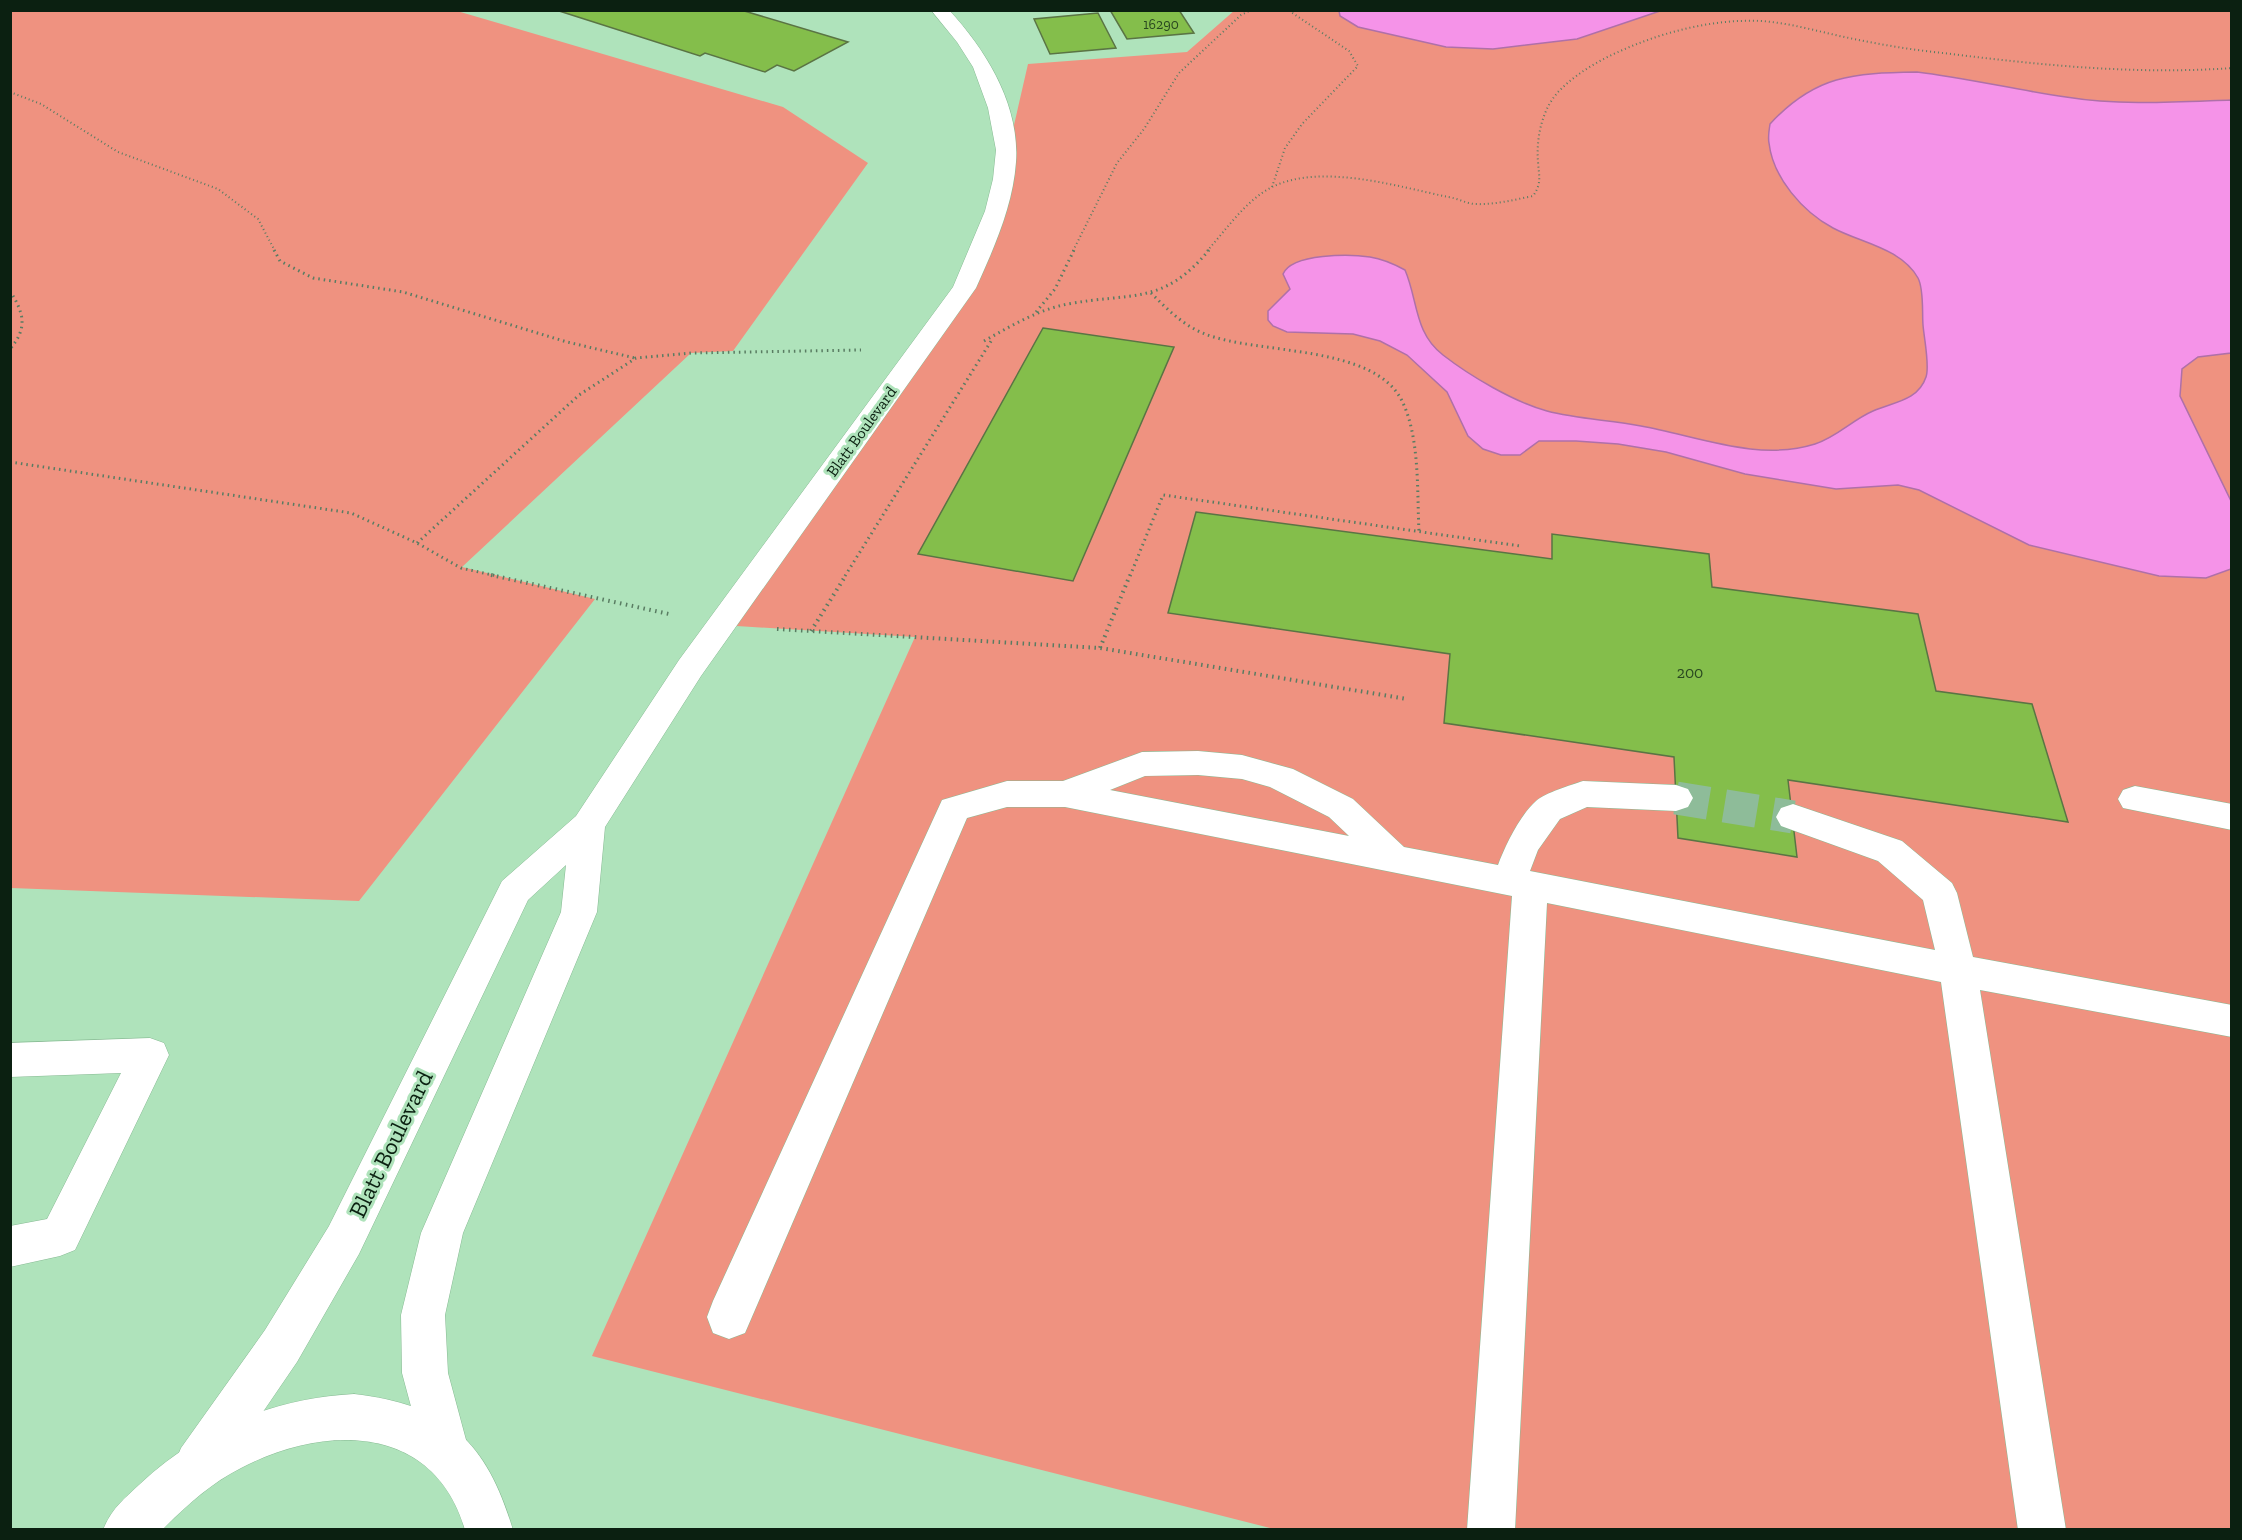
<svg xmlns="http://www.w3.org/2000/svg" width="2242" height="1540" font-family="'Zilla Slab',serif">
<rect width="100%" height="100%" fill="#afe3bb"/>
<path fill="#ef9280" d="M11,10L457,11L783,107L868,163L733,351L691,353L462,567L595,599L359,901L11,888Z
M1235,10L2231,11V1529H1274L592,1356L915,637L721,625L964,288L1006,160L1028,64L1187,52Z"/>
<path fill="#f593e8" stroke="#af70a8" stroke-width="1.5" d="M1339,11V10L1660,11L1577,39L1493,49L1446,47L1358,27L1340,16Z
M1917,72C1967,78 2016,90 2066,97C2121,106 2177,102 2231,100V353L2198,357L2182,369L2180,396L2231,501V569L2206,578L2159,576L2029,545L1919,490L1898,485L1836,489L1745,474L1666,452L1618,444L1576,441H1539L1520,455H1501L1483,449L1468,436L1447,392L1407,355L1380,341L1353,334L1287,332L1273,326L1268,320V311L1290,289L1283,274C1292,253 1351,254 1370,257C1383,259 1394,264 1405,270C1418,300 1414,333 1443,355C1470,376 1514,402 1547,411C1577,419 1611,420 1641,426C1697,436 1758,462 1815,444C1837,437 1852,420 1873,411C1893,402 1918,401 1926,377C1930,366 1924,338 1923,325C1922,312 1924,289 1918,278C1901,248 1861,243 1833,228C1803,212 1773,178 1769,143C1768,138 1769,130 1770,124C1815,75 1853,73 1917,72Z"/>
<path fill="#84be4b" stroke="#5a7444" stroke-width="1.5" d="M556,10H741L848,42L794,71L777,65L765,72L705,53L700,56Z
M1110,10H1179L1194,33L1127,39Z
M1098,13L1116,48L1050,54L1034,19Z
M1043,328L1174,347L1073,581L918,554Z
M1196,512L1552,559V534L1709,554L1712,587L1918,614L1936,691L2032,704L2068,822L1788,780L1797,857L1678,838L1674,757L1444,723L1450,654L1168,613Z"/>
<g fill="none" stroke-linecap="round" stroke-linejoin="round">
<path stroke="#8ebc99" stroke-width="33" stroke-dasharray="33 16" stroke-linecap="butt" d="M1676,798L1793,817"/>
<g stroke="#87ba93" stroke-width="1">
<path id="minor" d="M931,10H949C986,50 1020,105 1016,162C1013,206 994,248 976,288L701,676L605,827L597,912L463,1233L445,1315L448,1373L469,1451L463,1468L446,1474L429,1468L423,1451L402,1373L401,1315L421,1233L561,912L566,865L528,900L359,1254L297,1362L215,1482L198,1489L181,1482L174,1465L181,1448L265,1330L329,1226L502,881L576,816L679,660L953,287L985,211L993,179L996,150L988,108L973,67L957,42Z
M1198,751L1242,755L1293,769L1353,799L1404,847L1498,865C1505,846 1520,815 1536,801C1545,793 1571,785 1583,781L1676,785L1688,789L1693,798L1688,807L1676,811L1587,807L1560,819L1538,850L1530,871L1935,950L1923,900L1878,861L1781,826L1776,817L1781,808L1793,804L1902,841L1952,883L1957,893L1973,957L2232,1005V1037L1980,990L2066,1530H2018L1941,982L1547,903L1515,1530H1467L1512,896L1065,807H1007L967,818L745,1333L729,1339L713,1333L707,1317L713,1301L942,800L1007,781H1063L1142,752ZM1198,775L1242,779L1270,787L1329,817L1349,836L1110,790L1145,776Z
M2135,786L2232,804V830L2123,808L2118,799L2123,790Z
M150,1038L164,1043L169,1055L75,1250L60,1256L10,1267V1226L47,1219L121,1073L10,1077V1043Z"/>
</g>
<g stroke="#87ba93" stroke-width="1">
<path id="major" d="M354,1394C447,1405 486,1440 513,1530H465C434,1423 325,1424 241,1468C211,1483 186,1506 162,1530H103C111,1509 124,1499 140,1484C198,1429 275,1398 354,1394Z"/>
</g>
<path stroke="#597c62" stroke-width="2" stroke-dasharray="1 3" stroke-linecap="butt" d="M10,92L41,104L118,152L218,189L258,219L275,251
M1272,187L1285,148L1302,124L1358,66L1349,51L1288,10
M1073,251L1117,163L1144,129L1179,73L1241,15L1251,10
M1207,251C1226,230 1246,200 1272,187C1321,163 1396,186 1448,197C1457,198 1465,203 1474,204C1494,205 1513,200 1533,196C1542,183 1539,177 1538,162C1536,138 1542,108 1560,90C1581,69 1609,55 1637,44C1675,29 1719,19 1761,21C1792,23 1823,33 1854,39C1883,45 1913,50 1943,53C2040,65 2135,75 2232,68"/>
<path stroke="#597c62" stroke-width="3" stroke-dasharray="1.5 4" stroke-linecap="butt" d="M274,250L280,261L313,278L403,292L567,342L635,358
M10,291C24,313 28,328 10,349
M1151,293C1167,309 1184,326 1205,334C1259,355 1374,344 1402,401C1420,437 1417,492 1419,532
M1036,312L1055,289L1074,250
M984,341C1011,326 1037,310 1068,304C1131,292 1163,306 1209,250
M10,462L351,513L417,543L461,568L497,576
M417,543L579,395L636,358L691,353L861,350
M845,576L993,338
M1130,576L1163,495L1520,546"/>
<path stroke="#597c62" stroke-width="4" stroke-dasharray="1.5 4.5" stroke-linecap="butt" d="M491,575L669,614
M777,629L1100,648L1407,699
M811,631L846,575
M1100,648L1130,575"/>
<use href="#minor" fill="#fff" fill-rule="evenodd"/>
<use href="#major" fill="#fff" fill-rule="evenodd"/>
</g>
<g text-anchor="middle" stroke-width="6" stroke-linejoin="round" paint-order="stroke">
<g font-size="14" fill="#294820">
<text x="1161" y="29">16290</text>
</g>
<g font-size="16" fill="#0b2011" stroke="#afe3bb">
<text transform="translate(861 431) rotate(-54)" y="6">Blatt Boulevard</text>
</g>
<g font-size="16" fill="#294820">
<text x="1690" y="678">200</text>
</g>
<g font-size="24" fill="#0b2011" stroke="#afe3bb">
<text transform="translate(391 1144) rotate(-64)" y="8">Blatt Boulevard</text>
</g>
</g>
<rect width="2242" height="1540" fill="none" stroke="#0b2011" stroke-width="24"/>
</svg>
